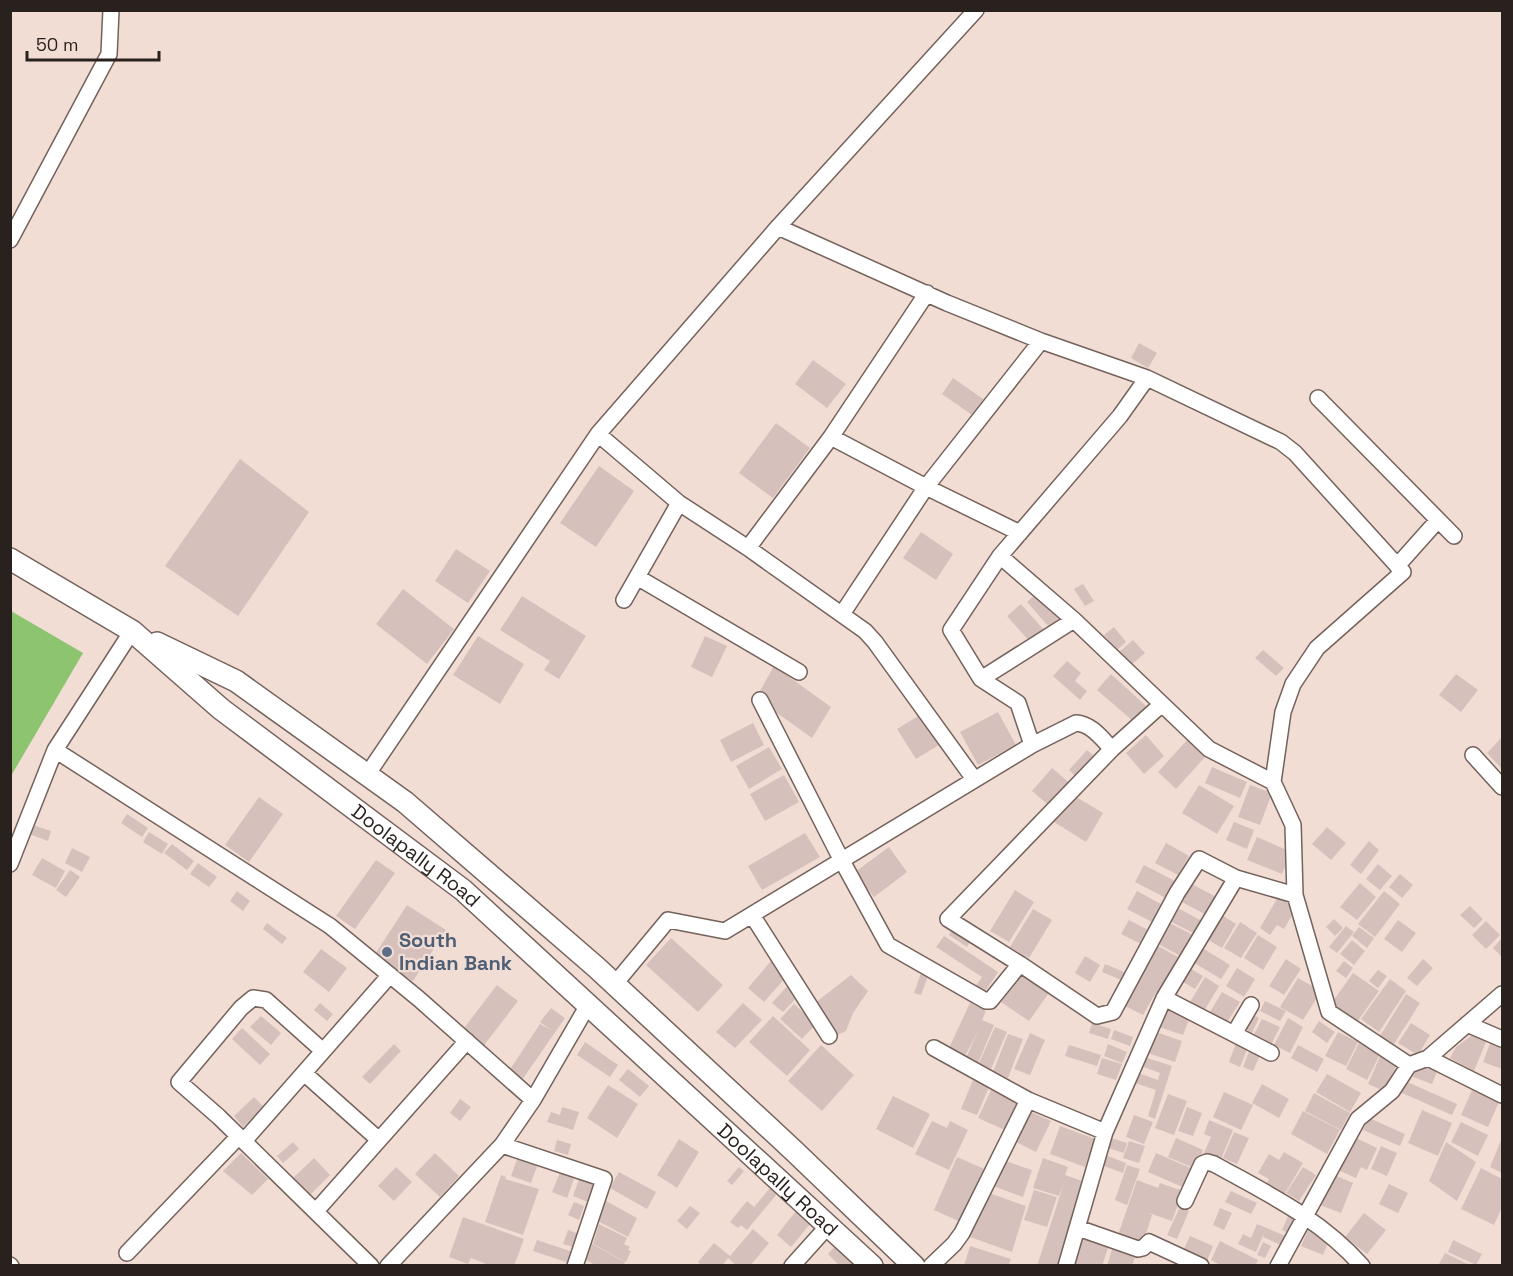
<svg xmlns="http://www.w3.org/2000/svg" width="1513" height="1276" font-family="'Space Grotesk',sans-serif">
<rect width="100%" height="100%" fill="#f2ddd5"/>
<path fill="#8cc46f" d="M11,611L83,653L11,776Z"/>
<path fill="#d6c0bb" d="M1139,343L1157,353L1148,368L1131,358Z
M813,360L846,384L827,408L795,384Z
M953,378L986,401L975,417L942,394Z
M776,423L810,448L773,498L739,473Z
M240,459L309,512L238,616L165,566Z
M599,466L634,491L596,547L560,523Z
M921,532L953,554L936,580L903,558Z
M456,549L490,571L468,603L435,581Z
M1083,584L1094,601L1085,606L1074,589Z
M403,589L454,629L427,664L376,624Z
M1037,593L1059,618L1049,627L1027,602Z
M522,596L586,636L559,679L544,670L550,661L500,630Z
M1021,604L1044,630L1030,642L1007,616Z
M1114,627L1126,642L1117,650L1104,635Z
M478,636L524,664L500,704L453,675Z
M705,636L727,646L712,677L691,667Z
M1133,640L1145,653L1130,666L1118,653Z
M1263,650L1284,668L1276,676L1255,658Z
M1067,661L1081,673L1075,681L1087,691L1080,700L1053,676Z
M774,666L831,707L812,738L756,698Z
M1111,674L1146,706L1133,721L1097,690Z
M1456,674L1478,690L1461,712L1439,695Z
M998,712L1016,745L978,765L960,732Z
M920,715L939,745L916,759L897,729Z
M753,723L764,745L731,762L720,740Z
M1146,735L1164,756L1144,774L1126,753Z
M1502,737V769L1487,753Z
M1188,739L1206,756L1176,789L1158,772Z
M769,747L782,769L749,789L736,766Z
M1087,750L1097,759L1078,779L1069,770Z
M1212,767L1247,782L1240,798L1205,783Z
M1052,768L1073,786L1053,809L1032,791Z
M784,775L799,802L765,821L750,794Z
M1199,785L1234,806L1217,834L1182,813Z
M1250,785L1272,793L1260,825L1238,817Z
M1071,794L1103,813L1086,842L1054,822Z
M259,797L283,814L249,862L225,845Z
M127,814L148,828L142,837L121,823Z
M1234,822L1254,830L1247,849L1226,840Z
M30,824L51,831L48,841L26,833Z
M1327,827L1346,843L1331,860L1312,844Z
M149,832L168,844L162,854L143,842Z
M805,833L820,857L762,890L748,866Z
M1257,837L1291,852L1282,874L1247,860Z
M1369,841L1379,850L1361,874L1350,865Z
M1166,843L1189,856L1178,875L1155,863Z
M172,844L194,861L187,870L164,853Z
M889,847L907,872L874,897L855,872Z
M72,848L90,857L82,872L65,863Z
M42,858L65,871L56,888L32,875Z
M376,860L395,873L355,929L336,916Z
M198,863L217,877L209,887L190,874Z
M1378,864L1392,876L1380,890L1366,879Z
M1144,865L1175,881L1166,898L1135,882Z
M70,870L80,877L66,897L56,890Z
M1400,874L1413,885L1402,898L1389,887Z
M1190,883L1218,898L1208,916L1180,901Z
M1360,883L1376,897L1357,920L1340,907Z
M1015,890L1034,902L1009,942L990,931Z
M237,891L250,901L243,911L230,901Z
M1137,891L1161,904L1152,922L1127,909Z
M1384,891L1400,904L1375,937L1358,924Z
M1278,897L1296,908L1284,929L1277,925L1270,935L1260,928Z
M407,905L446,930L413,981L374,956Z
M1470,906L1483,919L1474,928L1460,915Z
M1176,907L1202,921L1195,934L1168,920Z
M1033,909L1052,920L1029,958L1010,947Z
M1220,914L1236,924L1222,948L1205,938Z
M1334,919L1343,928L1335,936L1326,927Z
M1129,920L1150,931L1143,945L1121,934Z
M1398,920L1416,933L1402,952L1384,939Z
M1166,921L1193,935L1182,957L1155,942Z
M1486,921L1500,935L1486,949L1472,935Z
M1240,922L1257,933L1241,958L1224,948Z
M267,923L287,938L282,944L263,929Z
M955,926L972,938L967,947L949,935Z
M1346,926L1354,932L1337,953L1329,947Z
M1359,927L1374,938L1367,948L1352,936Z
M1258,935L1277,947L1263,970L1244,958Z
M944,936L998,972L984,993L975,987L982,977L936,947Z
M671,938L723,985L698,1012L646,965Z
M1501,939L1502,941V957L1493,948Z
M1352,940L1365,951L1354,965L1340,954Z
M1154,944L1178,957L1159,993L1156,992L1143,1015L1123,1005Z
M1201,947L1230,965L1221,979L1191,961Z
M321,949L347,968L329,992L303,972Z
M1085,956L1100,965L1090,982L1075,973Z
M1286,959L1301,969L1284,995L1269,986Z
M1423,959L1433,968L1417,986L1407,978Z
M771,961L787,976L764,1002L748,988Z
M1344,961L1353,968L1346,978L1336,971Z
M1105,964L1129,974L1126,982L1102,972Z
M1186,966L1203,976L1195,989L1178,979Z
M1237,968L1255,979L1244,997L1226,986Z
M1378,970L1387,976L1378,988L1369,981Z
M1023,971L1051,990L1029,1021L1001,1002Z
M921,973L928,976L921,995L914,993Z
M1353,973L1379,991L1357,1022L1331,1004Z
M851,975L868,991L853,1013L846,1031L835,1036L815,1003Z
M1205,977L1219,986L1204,1011L1190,1002Z
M1298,978L1321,991L1303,1020L1280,1007Z
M1390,979L1406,991L1379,1032L1361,1019Z
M789,984L800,994L783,1012L772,1003Z
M497,985L518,1001L482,1048L461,1032Z
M1222,992L1240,1002L1224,1027L1207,1017Z
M1406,994L1420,1003L1394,1044L1380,1036Z
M1265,1001L1286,1011L1280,1021L1260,1011Z
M320,1003L333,1014L327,1021L314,1010Z
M743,1003L762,1020L735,1048L716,1032Z
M970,1003L986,1011L982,1020L994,1025L978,1063L966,1058L978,1031L965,1056L949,1048Z
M794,1004L816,1024L802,1039L780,1019Z
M1163,1007L1190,1017L1183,1035L1156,1026Z
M551,1008L565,1018L522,1080L509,1071L540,1024L551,1030L540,1022Z
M1251,1014L1259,1018L1251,1035L1242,1031Z
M261,1016L281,1033L271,1045L250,1027Z
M773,1016L810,1050L787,1076L749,1042Z
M1288,1018L1303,1027L1290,1053L1274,1045Z
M1262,1019L1280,1027L1271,1045L1253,1036Z
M1319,1021L1335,1032L1327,1043L1312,1032Z
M1092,1023L1111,1029L1108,1039L1089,1033Z
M1411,1023L1430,1035L1418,1055L1398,1043Z
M995,1027L1007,1032L991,1069L979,1063Z
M242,1028L270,1054L260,1065L232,1039Z
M1114,1030L1133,1037L1130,1046L1111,1039Z
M1153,1031L1182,1041L1175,1062L1145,1052Z
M1338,1032L1358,1042L1346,1066L1325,1056Z
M1030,1033L1045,1040L1030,1075L1014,1069Z
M1475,1033L1488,1037L1474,1071L1450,1058L1456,1047Z
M1008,1034L1023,1039L1008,1078L993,1072Z
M1491,1041L1502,1045V1069L1483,1062Z
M585,1042L618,1065L610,1077L577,1055Z
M1236,1043L1248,1047L1240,1067L1229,1062Z
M1359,1043L1380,1054L1367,1080L1346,1069Z
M394,1044L401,1051L370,1084L362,1077Z
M1108,1044L1127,1052L1122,1063L1104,1056Z
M821,1045L854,1075L822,1111L788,1081Z
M1069,1045L1101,1055L1097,1066L1065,1056Z
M1298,1045L1324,1059L1317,1072L1291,1058Z
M1250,1049L1261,1053L1253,1071L1243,1067Z
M1381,1054L1398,1062L1384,1091L1368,1084Z
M1141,1056L1172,1066L1155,1119L1148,1116L1156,1090L1132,1082L1135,1072L1158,1080L1160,1073L1138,1065Z
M1102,1058L1122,1064L1116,1080L1097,1074Z
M1419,1062L1438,1069L1432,1084L1413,1077Z
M628,1069L649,1086L640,1097L619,1080Z
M1327,1074L1361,1093L1350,1112L1316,1092Z
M973,1080L989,1087L977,1115L961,1109Z
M1405,1081L1457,1104L1452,1115L1400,1092Z
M1262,1084L1289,1099L1279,1118L1252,1103Z
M608,1085L638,1104L617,1138L587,1118Z
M991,1090L1020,1103L1007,1131L978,1118Z
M1472,1090L1499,1102L1488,1127L1461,1115Z
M1224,1092L1253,1105L1241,1130L1213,1117Z
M1314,1093L1350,1113L1341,1130L1305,1111Z
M1168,1094L1187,1101L1174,1135L1155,1128Z
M893,1096L930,1114L913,1148L876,1129Z
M254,1097L264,1107L243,1127L234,1116Z
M460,1099L471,1107L460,1121L450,1113Z
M562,1107L579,1112L573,1130L547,1122L551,1112L560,1115Z
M1187,1107L1202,1113L1193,1136L1178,1131Z
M1027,1110L1051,1121L1036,1152L1012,1140Z
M1422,1110L1452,1123L1438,1156L1408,1143Z
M1303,1111L1340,1130L1327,1154L1291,1134Z
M1134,1115L1153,1122L1144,1144L1126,1137Z
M1369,1118L1405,1134L1400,1146L1363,1130Z
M1209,1120L1233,1130L1221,1159L1204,1153L1211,1137L1204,1134Z
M932,1121L947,1128L950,1121L968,1130L949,1170L915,1154Z
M1461,1122L1488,1135L1478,1156L1451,1142Z
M1060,1126L1095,1139L1085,1167L1050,1154Z
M1234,1132L1249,1138L1237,1164L1223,1158Z
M1354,1137L1377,1148L1367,1170L1361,1167L1356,1178L1338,1170Z
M1111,1138L1127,1143L1124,1153L1108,1148Z
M1176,1138L1203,1150L1196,1169L1168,1157Z
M1502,1138V1173L1490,1167Z
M679,1139L699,1152L677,1188L657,1175Z
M557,1140L571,1144L568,1155L554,1151Z
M1129,1141L1145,1146L1139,1163L1123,1158Z
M293,1142L299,1149L283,1163L277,1156Z
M1446,1142L1476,1162L1457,1201L1429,1181Z
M1381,1146L1397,1153L1387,1176L1371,1169Z
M1284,1152L1303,1163L1284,1195L1266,1185L1269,1179L1258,1173L1269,1154L1279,1160Z
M241,1153L268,1179L252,1195L223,1171Z
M435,1153L459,1176L440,1197L415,1174Z
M1156,1153L1195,1170L1187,1189L1148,1172Z
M519,1154L539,1161L531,1183L511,1176Z
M1105,1155L1126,1163L1123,1173L1101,1165Z
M957,1157L989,1171L965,1224L934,1210Z
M314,1158L330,1175L310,1195L293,1178Z
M1043,1158L1068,1167L1065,1175L1088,1183L1061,1266H1037L1065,1180L1059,1196L1033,1188Z
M1002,1160L1032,1170L1023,1197L993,1186Z
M1127,1165L1140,1169L1127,1205L1115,1200Z
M396,1167L412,1182L394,1201L378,1186Z
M739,1167L744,1171L732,1185L727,1181Z
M1303,1167L1316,1175L1299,1201L1286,1193Z
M1481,1168L1502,1179V1207L1494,1225L1461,1209Z
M561,1170L575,1176L567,1198L552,1192Z
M619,1172L656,1192L647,1209L610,1188Z
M1332,1174L1353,1183L1341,1213L1320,1205Z
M501,1175L506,1177L505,1179L539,1189L523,1235L485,1222Z
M579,1179L594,1184L588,1202L573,1196Z
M1137,1180L1158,1188L1160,1183L1183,1191L1172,1221L1149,1213L1152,1215L1143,1243L1118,1235Z
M1389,1184L1408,1193L1398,1213L1379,1204Z
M770,1188L777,1194L747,1230L741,1225L738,1228L730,1222L747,1201L754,1207Z
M1034,1190L1057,1197L1047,1227L1024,1220Z
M1231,1191L1257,1203L1251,1214L1225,1202Z
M986,1192L1026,1206L1012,1252L970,1237Z
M606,1201L637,1218L628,1237L596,1220Z
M574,1202L584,1206L579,1220L568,1215Z
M690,1206L700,1213L687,1229L677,1221Z
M1180,1207L1189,1211L1177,1239L1167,1235Z
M1220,1208L1232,1213L1224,1230L1213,1225Z
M796,1211L811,1223L791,1247L777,1235Z
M1364,1213L1386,1230L1367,1254L1345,1237Z
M1289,1214L1298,1218L1291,1234L1282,1230Z
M463,1217L524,1239L514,1266H491L471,1258L468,1264L449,1257Z
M599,1224L627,1238L624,1244L630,1247L628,1250L631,1251L626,1262L593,1244Z
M1257,1224L1288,1237L1283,1246L1263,1237L1265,1231L1256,1252L1238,1244L1243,1234L1251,1238Z
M1309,1228L1330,1237L1323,1255L1301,1246Z
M753,1229L769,1243L750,1266H737L728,1258L722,1266H702L698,1262L714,1243L730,1256Z
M568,1230L577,1233L573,1247L563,1244Z
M1080,1235L1109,1245L1102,1266H1070Z
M1190,1236L1213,1246L1207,1261L1183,1251Z
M537,1240L576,1253L572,1264L533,1251Z
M1453,1240L1482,1254L1476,1265L1448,1252Z
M840,1241L857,1258L850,1266H840L828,1254Z
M1220,1241L1258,1260L1255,1266H1222L1211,1260Z
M1263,1242L1271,1246L1265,1258L1257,1255Z
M592,1244L625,1262L623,1266H597L586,1260Z
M970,1246L1011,1259L1008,1266H964Z
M1113,1246L1136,1254L1132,1266H1107Z
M1445,1253L1472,1266L1439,1264Z"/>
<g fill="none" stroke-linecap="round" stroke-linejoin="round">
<g stroke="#74625b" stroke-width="18">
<path id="street" d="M778,227L947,303L1041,341L1147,378L1281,442L1295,453L1403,572L1317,648L1293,684L1283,712L1273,782L1293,825L1295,895L1329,1012L1409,1065
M10,240L109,54L111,10
M1318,398L1454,536
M598,434L679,503L748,548L865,631L875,642L974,779
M831,437L926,487L1020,533
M748,548L831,437L927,293
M1000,556L1074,620L1209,749L1273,782
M1397,566L1438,520
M637,577L799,672
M624,600L679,503
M842,614L926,487L1041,341
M981,679L1074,620
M760,700L841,859L888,945L986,1001H990L1020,964
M1162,704L1112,749L948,919L1020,964L1097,1016L1113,1012L1177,893L1199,859L1236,878L1295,895
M1032,745L1076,723C1092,724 1102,739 1112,749
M55,750L330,926L419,999L533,1100
M1473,755L1502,787
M367,775L598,434L778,227L976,10
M10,864L55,750L132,631
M752,915L829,1036
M614,985L668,920L725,931L1032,745L1018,703L981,679L951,630L1000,556L1120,416L1147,378
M1164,998L1271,1053
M1467,1024L1502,1039
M1234,1034L1251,1005
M934,1048L1028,1100L1105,1132
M323,1051L266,1000L253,998L241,1008L179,1082L219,1117L371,1266
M1428,1058L1502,1095
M304,1073L379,1140
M244,1141L390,975
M502,1145L604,1179L575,1266
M1185,1201L1202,1164L1207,1162L1214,1164C1268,1194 1321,1219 1362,1266
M316,1211L467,1041
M1078,1228L1138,1249L1143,1248L1149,1242L1201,1266
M127,1253L239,1136
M10,1265L11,1266
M388,1266L502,1145L533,1100L588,1005
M792,1266L828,1226
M931,1266L954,1244L962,1233L1028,1100
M1066,1266L1105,1132L1164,998L1236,878
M1278,1266L1358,1119L1392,1091L1409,1065L1428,1058L1502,994"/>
</g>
<g stroke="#74625b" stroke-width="24">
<g id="secondary">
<path id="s1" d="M10,559L132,631L221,709L463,890L872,1266"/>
<path d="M157,643L236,681L405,802L596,967L793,1150L914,1266"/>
</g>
</g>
<use href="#street" stroke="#fff" stroke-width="15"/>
<use href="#secondary" stroke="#fff" stroke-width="21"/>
</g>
<circle fill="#5c6f8a" stroke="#f2ddd5" stroke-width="2" cx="387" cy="952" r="6"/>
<g text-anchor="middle" stroke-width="4.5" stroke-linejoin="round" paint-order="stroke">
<g font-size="20" fill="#29211e" stroke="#f2ddd5">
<text dy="7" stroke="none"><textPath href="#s1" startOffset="504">Doolapally Road</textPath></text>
<text dy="7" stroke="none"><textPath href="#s1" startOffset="990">Doolapally Road</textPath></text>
</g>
<g font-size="20" font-weight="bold" fill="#4e5e75" stroke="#f2ddd5" text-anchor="start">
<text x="399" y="947">South<tspan x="399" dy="23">Indian Bank</tspan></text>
</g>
</g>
<rect width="1513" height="1276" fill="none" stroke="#29211e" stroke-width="24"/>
<path d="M27 51v9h132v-9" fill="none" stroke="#29211e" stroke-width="3"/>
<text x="36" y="51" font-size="18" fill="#29211e" stroke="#f2ddd5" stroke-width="4.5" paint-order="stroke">50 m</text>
</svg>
